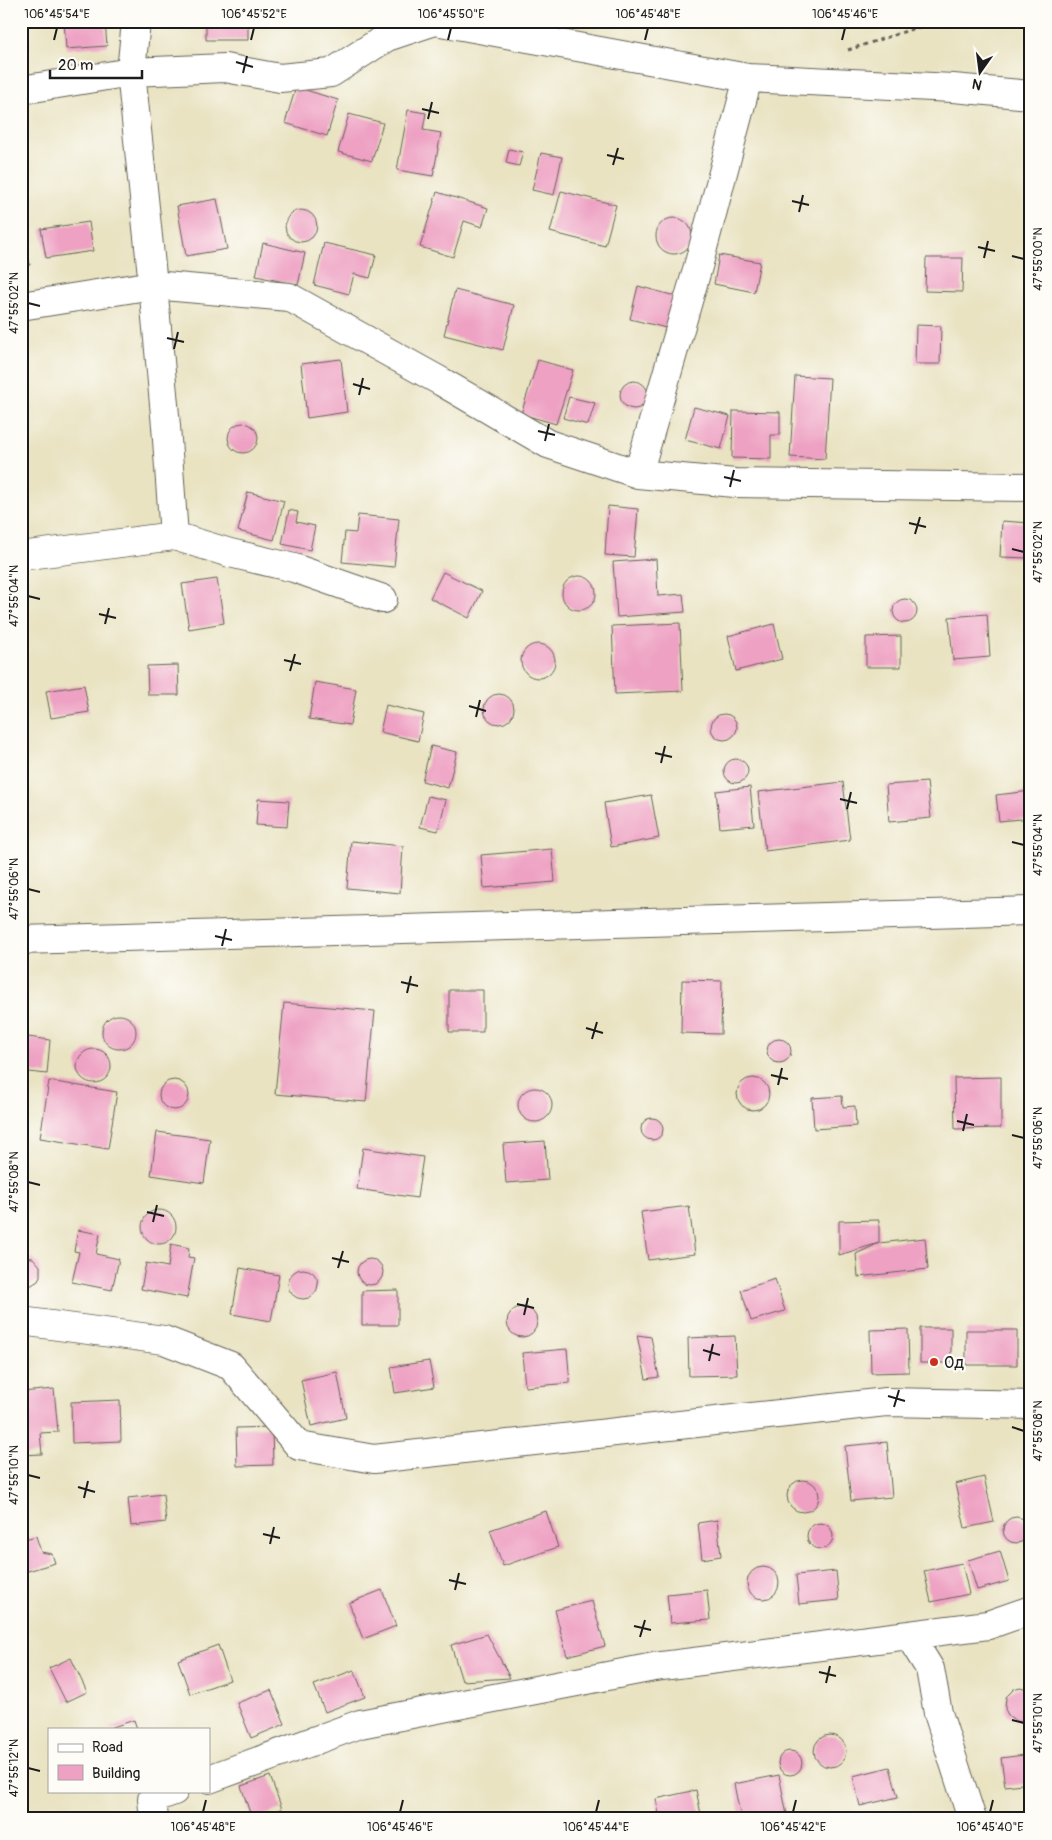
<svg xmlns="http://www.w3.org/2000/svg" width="1052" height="1840" font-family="Pangolin,sans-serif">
<rect width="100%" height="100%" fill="#fdfcf7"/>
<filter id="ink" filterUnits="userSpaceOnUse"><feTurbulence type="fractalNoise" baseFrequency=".02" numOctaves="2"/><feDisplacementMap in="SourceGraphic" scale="10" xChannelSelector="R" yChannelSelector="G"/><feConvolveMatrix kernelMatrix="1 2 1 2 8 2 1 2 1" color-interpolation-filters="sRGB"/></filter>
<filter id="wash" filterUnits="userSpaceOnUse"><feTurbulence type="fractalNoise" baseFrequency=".0096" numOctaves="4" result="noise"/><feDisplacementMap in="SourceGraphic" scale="20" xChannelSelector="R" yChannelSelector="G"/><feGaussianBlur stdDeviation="1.12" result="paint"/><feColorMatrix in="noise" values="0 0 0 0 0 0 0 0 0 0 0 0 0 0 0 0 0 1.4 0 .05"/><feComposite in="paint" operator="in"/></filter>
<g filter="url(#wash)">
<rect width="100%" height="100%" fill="#e9e3c2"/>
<g id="blocks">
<path fill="#eea1c3" d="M21,21H26L27,53H21Z
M64,21H105L107,46L66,49Z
M206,21H248V40H206Z
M296,87L338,100L327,136L285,123Z
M408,110L426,113L423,130L441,133L433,176L397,170Z
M349,114L383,123L372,161L338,152Z
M509,149L523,152L519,166L506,163Z
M541,153L562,157L554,195L532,190Z
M561,191L616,205L605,246L550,232Z
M437,192L488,208L482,227L464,221L453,257L420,247Z
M217,199L227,249L186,256L177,206Z
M285 226a16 16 0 1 1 32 0a16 16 0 1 1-32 0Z
M656 236a18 18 0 1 1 36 0a18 18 0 1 1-36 0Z
M89,222L93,251L46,258L41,229Z
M21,223L30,265L21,266Z
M263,243L305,253L298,285L256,276Z
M324,243L376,255L370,278L354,274L349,294L314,285Z
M719,255L760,262L754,292L714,284Z
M926,258H963L962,292L925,291Z
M638,286L675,296L666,328L630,319Z
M455,290L514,305L503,350L444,335Z
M916,325L941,326L940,364H915Z
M341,359L347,412L307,418L301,364Z
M538,360L573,370L556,424L521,414Z
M795,376L830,378L825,459L790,457Z
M620 395a14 14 0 1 1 28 0a14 14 0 1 1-28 0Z
M569,397L595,403L588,425L563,418Z
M694,407L730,416L721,449L685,440Z
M733,411L780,412V435H771V459L732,458Z
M228 438a15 15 0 1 1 30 0a15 15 0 1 1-30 0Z
M248,492L284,501L274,540L238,531Z
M608,506L638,509L634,557L605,555Z
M289,510L298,512L296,522L315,526L310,550L282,544Z
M358,515L399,519L394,567L342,562L345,532L356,533Z
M1002,521L1030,523L1028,558L1000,557Z
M656,559L658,596L683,594L685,612L617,617L613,562Z
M443,572L482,591L469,618L430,598Z
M562 593a17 17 0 1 1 34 0a17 17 0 1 1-34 0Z
M217,579L224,623L189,629L182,584Z
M893 611a12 12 0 1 1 24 0a12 12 0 1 1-24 0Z
M987,614L990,657L953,660L949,617Z
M680,623L683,691L615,694L612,626Z
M774,624L782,659L736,671L728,636Z
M901,636V667H866V637Z
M521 661a17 17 0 1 1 34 0a17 17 0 1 1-34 0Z
M178,665L179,695H148L147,666Z
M315,682L356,689L350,725L309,719Z
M84,685L89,712L51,718L46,691Z
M484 709a15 15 0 1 1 30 0a15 15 0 1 1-30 0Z
M386,705L424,714L418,741L380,732Z
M711 727a13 13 0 1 1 26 0a13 13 0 1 1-26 0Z
M431,746L457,752L448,788L422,781Z
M724 771a12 12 0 1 1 24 0a12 12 0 1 1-24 0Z
M843,782L850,840L765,851L758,792Z
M927,782L931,818L889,822L886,785Z
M750,787L754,825L720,828L716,791Z
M1031,791V818L999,821L996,795Z
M651,795L659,838L611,847L604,803Z
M428,796L446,800L438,831L420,827Z
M258,799L289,801L287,827L256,825Z
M351,841L403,846L400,893L347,888Z
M552,849L555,882L484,888L481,855Z
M682,980L722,981L721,1034L681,1033Z
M449,990H483V1032H449Z
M284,1003L375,1011L366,1102L275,1094Z
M102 1032a17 17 0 1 1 34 0a17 17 0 1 1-34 0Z
M21,1036L50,1040L47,1074L21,1071Z
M767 1051a12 12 0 1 1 24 0a12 12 0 1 1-24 0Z
M77 1066a17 17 0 1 1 34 0a17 17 0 1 1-34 0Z
M1001,1077V1128L955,1129L954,1078Z
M737 1094a16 16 0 1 1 32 0a16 16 0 1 1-32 0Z
M159 1095a15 15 0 1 1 30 0a15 15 0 1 1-30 0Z
M49,1081L117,1092L108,1149L40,1138Z
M518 1105a17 17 0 1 1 34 0a17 17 0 1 1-34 0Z
M842,1096L843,1107L855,1106L856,1126L814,1129L812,1098Z
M641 1129a11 11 0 1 1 22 0a11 11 0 1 1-22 0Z
M157,1132L210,1139L204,1183L151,1175Z
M545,1141L548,1180L506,1183L503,1144Z
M363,1148L423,1157L417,1198L357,1189Z
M689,1206L695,1254L648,1260L641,1212Z
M142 1227a17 17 0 1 1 34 0a17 17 0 1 1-34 0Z
M879,1220V1243L839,1255V1221Z
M78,1230L100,1234L96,1254L119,1259L112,1290L72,1282L79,1252L74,1251Z
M925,1238L928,1269L858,1277L856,1254L879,1243Z
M171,1244L189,1248L188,1257L194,1258L187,1298L141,1289L146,1263L168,1267Z
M21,1257L33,1258L40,1266V1276L38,1281L30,1286H21Z
M357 1272a13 13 0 1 1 26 0a13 13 0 1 1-26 0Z
M240,1268L279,1275L271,1321L232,1314Z
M288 1284a15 15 0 1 1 30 0a15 15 0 1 1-30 0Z
M775,1279L785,1311L751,1321L741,1290Z
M398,1290V1325H362V1291Z
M507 1322a15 15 0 1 1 30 0a15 15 0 1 1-30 0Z
M920,1328H951V1363H920Z
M908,1329L909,1372L871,1373L870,1330Z
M966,1330H1017V1365H966Z
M637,1335L651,1337L659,1377L646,1379Z
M735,1336L737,1375L689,1376L688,1338Z
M567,1349L570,1383L525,1387L522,1353Z
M429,1361L434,1387L395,1393L391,1367Z
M337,1372L346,1418L311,1426L301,1380Z
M54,1389L58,1432L40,1433L42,1454L21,1455V1392Z
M120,1400L121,1441L72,1443L71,1402Z
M272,1427L273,1465L237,1466L236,1428Z
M887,1442L892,1497L851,1501L845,1446Z
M984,1477L994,1522L965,1528L955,1484Z
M787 1496a16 16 0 1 1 32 0a16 16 0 1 1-32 0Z
M163,1494L166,1522L131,1526L128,1498Z
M546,1511L558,1547L503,1566L490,1530Z
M1003 1530a13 13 0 1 1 26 0a13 13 0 1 1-26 0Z
M717,1520L721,1556L702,1559L698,1523Z
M807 1536a13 13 0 1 1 26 0a13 13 0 1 1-26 0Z
M36,1536L41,1552L52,1554L55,1563L21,1573V1540Z
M1000,1551L1009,1581L977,1590L968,1560Z
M962,1563L969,1594L931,1602L924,1571Z
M747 1583a16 16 0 1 1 32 0a16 16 0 1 1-32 0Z
M836,1571L839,1600L799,1604L796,1575Z
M382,1590L396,1626L363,1639L349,1603Z
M707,1590L710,1620L670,1623L667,1594Z
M592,1601L605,1646L567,1656L555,1610Z
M487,1634L510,1678L462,1681L451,1645Z
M218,1645L230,1680L190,1694L178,1660Z
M71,1658L87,1692L66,1702L49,1668Z
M354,1670L365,1697L325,1712L314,1685Z
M1020,1687L1031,1690V1719L1026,1722L1016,1721L1008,1715L1005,1709L1006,1697L1014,1689Z
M271,1690L285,1724L251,1738L237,1703Z
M134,1720L137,1729H110V1728Z
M814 1751a16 16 0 1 1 32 0a16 16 0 1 1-32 0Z
M778 1763a12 12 0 1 1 24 0a12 12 0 1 1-24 0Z
M1031,1754V1783L1005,1786L1001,1758Z
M890,1767L898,1797L860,1806L853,1776Z
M779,1775L787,1815L769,1819H741L734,1784Z
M270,1776L282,1809L252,1819L241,1786Z
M696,1790L702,1819H660L656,1799Z
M494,1813V1819H453V1815Z"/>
</g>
</g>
<g filter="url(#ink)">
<use href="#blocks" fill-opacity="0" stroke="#646256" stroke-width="1"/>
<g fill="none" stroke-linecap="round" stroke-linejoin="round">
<g stroke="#646256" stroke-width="30">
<path id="minor" d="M21,90L131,72L225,68L280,78L331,73L387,37L435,21L748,78
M21,306L153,285L289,297L442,382L548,444L638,474L735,483L1031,487
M638,474L699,263L748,78L953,88L1031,95
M174,536L230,553L294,568L383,599
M21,556L174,536L166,426L153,285L131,72L136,21
M21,1321L164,1340L231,1366L299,1446L374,1459L886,1402L1031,1405
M209,1779L360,1724L654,1667L909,1635
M154,1819L152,1799L174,1791
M972,1819L938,1713L930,1669L909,1635L988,1625L1031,1610"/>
</g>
<g stroke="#646256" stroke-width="30">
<path id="major" d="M21,940L1031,911"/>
</g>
<path stroke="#646256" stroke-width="3" stroke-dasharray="4 4" stroke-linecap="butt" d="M848,50L937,21"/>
<use href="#minor" stroke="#fff" stroke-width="28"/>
<use href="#major" stroke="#fff" stroke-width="28"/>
</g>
</g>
<path fill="none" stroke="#1c1c1c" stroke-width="2" d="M54,40L57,28M251,40L254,28M448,40L451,28M645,40L648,28M842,40L845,28M236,62L253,67M243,73L247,56M422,109L439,113M428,119L432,102M607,155L624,159M613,165L618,148M792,201L809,205M799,212L803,195M978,247L995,251M1012,256L1024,259M984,258L988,241M28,303L40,306M167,338L184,342M174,349L178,332M353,384L370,389M359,395L363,378M538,431L555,435M545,441L549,424M724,477L741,481M730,487L734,470M909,523L926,527M915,534L920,517M1012,549L1024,552M28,596L40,599M99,614L116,618M105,624L109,608M284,660L301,664M290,671L295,654M469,706L486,711M476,717L480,700M655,753L672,757M661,763L665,746M840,799L857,803M847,809L851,792M1012,842L1024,845M28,889L40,892M215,936L232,940M222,946L226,929M401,982L418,986M407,993L411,976M586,1028L603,1033M592,1039L597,1022M771,1075L788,1079M778,1085L782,1068M957,1121L974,1125M963,1131L967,1114M1012,1135L1024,1138M28,1182L40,1185M147,1212L164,1216M153,1222L157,1205M332,1258L349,1262M338,1268L343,1251M517,1304L534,1308M524,1315L528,1298M703,1350L720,1355M709,1361L713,1344M888,1396L905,1401M894,1407L899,1390M1012,1427L1024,1431M28,1475L40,1478M78,1487L95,1492M84,1498L88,1481M263,1534L280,1538M270,1544L274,1527M449,1580L466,1584M455,1590L459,1573M634,1626L651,1630M640,1637L645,1620M819,1672L836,1676M826,1683L830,1666M1012,1720L1024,1723M28,1768L40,1771M203,1812L206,1800M400,1812L403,1800M596,1812L599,1800M793,1812L796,1800M990,1812L993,1800"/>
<circle fill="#c8321e" stroke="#fdfcf7" stroke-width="2" cx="934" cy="1362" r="5"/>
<g text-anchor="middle" stroke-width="4.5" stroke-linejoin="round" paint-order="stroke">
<g font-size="16" fill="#1c1c1c" stroke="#fdfcf7" text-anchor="start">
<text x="944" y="1368">Од</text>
</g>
</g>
<rect width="1052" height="1840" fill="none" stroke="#fdfcf7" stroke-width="55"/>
<rect x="48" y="1728" width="162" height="65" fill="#fdfcf7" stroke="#a3a29f"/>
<rect x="58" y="1744" width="25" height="8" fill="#ffffff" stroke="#a3a29f"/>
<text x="92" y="1752" font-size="15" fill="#1c1c1c">Road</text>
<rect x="58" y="1765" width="25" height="15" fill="#eea1c3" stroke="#a3a29f"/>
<text x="92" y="1778" font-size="15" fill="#1c1c1c">Building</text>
<g transform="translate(980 72) rotate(194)" stroke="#fdfcf7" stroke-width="4" paint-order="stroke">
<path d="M0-4L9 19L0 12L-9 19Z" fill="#1c1c1c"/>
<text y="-8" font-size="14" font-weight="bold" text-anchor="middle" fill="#1c1c1c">N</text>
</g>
<path d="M50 70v8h92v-8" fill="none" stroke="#1c1c1c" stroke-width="2.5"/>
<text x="58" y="70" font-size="15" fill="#1c1c1c" stroke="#fdfcf7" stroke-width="4" paint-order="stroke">20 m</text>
<rect x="28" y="28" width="996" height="1784" fill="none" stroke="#1c1c1c" stroke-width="2"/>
<g font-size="12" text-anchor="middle" fill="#1c1c1c">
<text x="57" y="18">106°45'54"E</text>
<text x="254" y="18">106°45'52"E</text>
<text x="451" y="18">106°45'50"E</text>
<text x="648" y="18">106°45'48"E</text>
<text x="845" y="18">106°45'46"E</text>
<text transform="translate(1038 259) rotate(-90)" y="4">47°55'00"N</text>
<text transform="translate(14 303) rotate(-90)" y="4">47°55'02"N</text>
<text transform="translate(1038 552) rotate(-90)" y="4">47°55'02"N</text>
<text transform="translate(14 596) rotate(-90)" y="4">47°55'04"N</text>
<text transform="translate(1038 845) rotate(-90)" y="4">47°55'04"N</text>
<text transform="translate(14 889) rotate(-90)" y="4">47°55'06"N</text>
<text transform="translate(1038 1138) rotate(-90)" y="4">47°55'06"N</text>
<text transform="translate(14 1182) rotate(-90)" y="4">47°55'08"N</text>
<text transform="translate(1038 1431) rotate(-90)" y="4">47°55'08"N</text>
<text transform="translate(14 1475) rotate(-90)" y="4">47°55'10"N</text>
<text transform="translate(1038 1723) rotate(-90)" y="4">47°55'10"N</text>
<text transform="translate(14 1768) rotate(-90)" y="4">47°55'12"N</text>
<text x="203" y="1831">106°45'48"E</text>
<text x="400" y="1831">106°45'46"E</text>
<text x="596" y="1831">106°45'44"E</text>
<text x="793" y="1831">106°45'42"E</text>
<text x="990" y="1831">106°45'40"E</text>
</g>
</svg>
